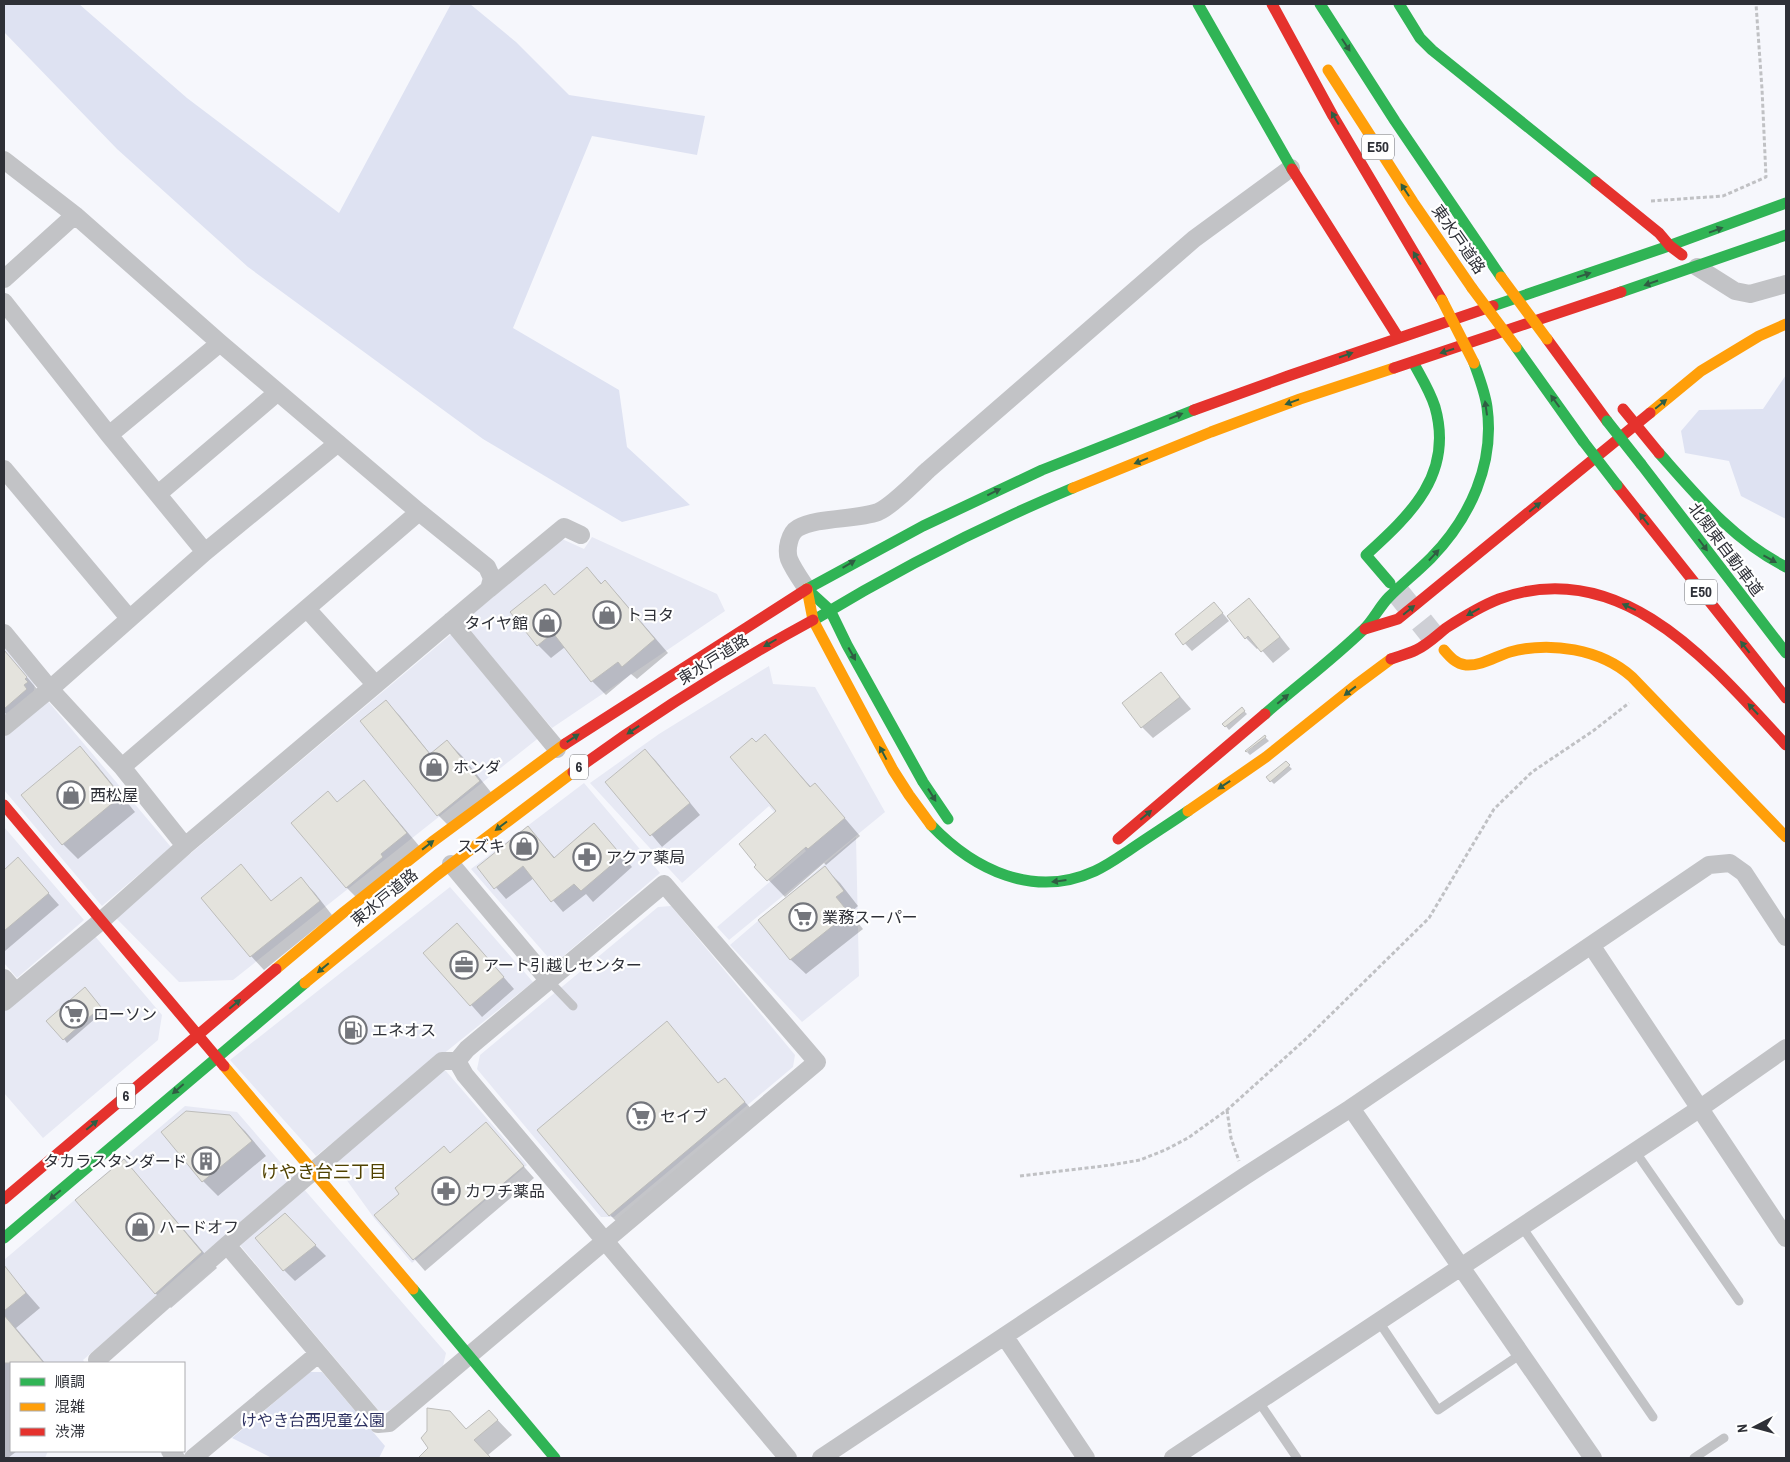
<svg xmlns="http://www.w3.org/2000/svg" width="1790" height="1462" font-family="'Archivo Narrow','Noto Sans JP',sans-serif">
<rect width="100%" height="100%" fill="#f6f7fc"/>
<path fill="#e7e9f4" d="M592,537L717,594L725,611L552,728L462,623L562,539L584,549Z
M455,631L541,736L233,980L179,982L115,917Z
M4,639L35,682L34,691L4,717Z
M769,666L773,684L815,687L885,812L729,940L717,927L806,851L769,806L682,883L590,783L659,734Z
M47,700L171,847L102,906L4,790V737Z
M584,783L660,873L554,964L471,869Z
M4,827L84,920L17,978L4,963Z
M856,837L859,976L802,1022L730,945Z
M450,887L533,982L316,1156L230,1060Z
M671,906L795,1055L793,1067L614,1217H601L477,1069L480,1055L658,907Z
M94,935L162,1015L158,1040L43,1138L4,1093V1012Z
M445,1070L527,1165L412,1263L374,1218L333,1161Z
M185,1106L237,1112L294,1178L83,1360L85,1363H11V1451H48L45,1458H4V1260Z
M303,1188L446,1353L443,1366L390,1410L379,1411L239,1244Z"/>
<path fill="#dee2f2" d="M4,4H79L187,98L339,213L451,4H470L516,42L569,95L705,116L697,155L592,136L513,328L619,390L627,447L690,505L622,522L483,439L248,267L117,149L4,32Z
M1786,375V519L1741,496L1729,461L1685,453L1681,431L1699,410L1763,409Z
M310,1372H322L385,1446L379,1458H272L232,1438Z"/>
<path fill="#0003" d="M587,568L602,584L605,582L618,595L668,653L637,679L631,674L606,695L592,681L565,647L551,658L538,645L545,586L555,596Z
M1249,600L1260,611L1290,649L1273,663L1259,647L1257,649L1246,638Z
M1221,611L1229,621L1192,651L1176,634Z
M4,650L37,689L13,721L4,712Z
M1161,674L1191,709L1153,738L1142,727Z
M385,701L400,716L431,755L447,741L462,756L494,796L453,830L438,815Z
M1242,709L1247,714L1229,730L1224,724Z
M765,736L811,787L814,785L831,802L860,836L826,865L824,863L785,897L756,867L778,811L756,743Z
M1265,737L1269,741L1250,755L1247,752Z
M80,748L95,763L135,812L78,859L63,844Z
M645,750L656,761L700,815L662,847L607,782Z
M1286,763L1292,769L1274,784L1267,777Z
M364,782L377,796L420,847L360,901L347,888L292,823L338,803Z
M594,824L632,867L593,902L586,894L563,912L534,878L506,899L479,868L528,828L555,858Z
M18,859L59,905L5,951L4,871Z
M241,866L272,902L301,879L314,892L332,915L264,970L251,956Z
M825,868L840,883L858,906L850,913L863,929L806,974L791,960L760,920Z
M468,936L514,989L482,1017L425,953Z
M88,992L104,1011L67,1043L64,1039Z
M667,1023L719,1084L724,1079L755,1113L621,1226L610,1215Z
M230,1116L245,1131L266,1156L218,1196L203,1181Z
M486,1124L534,1178L425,1271L376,1215Z
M123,1161L138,1176L217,1268L171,1308L156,1294L77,1200Z
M285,1215L326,1256L295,1281L284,1270Z
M4,1267L40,1308L16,1328L45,1363H11V1451H17L8,1458H4Z
M489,1411L512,1435L488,1455L491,1458H425L422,1455L430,1448L450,1412L467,1430Z"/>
<path fill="#e4e3dd" stroke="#bdbdbb" d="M587,567L601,584L605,580L655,639L622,667L618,662L591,682L553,633L537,646L510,612L545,584L554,595Z
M1249,598L1280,637L1261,652L1248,636L1245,639L1227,616Z
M1214,602L1223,613L1183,645L1175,634Z
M4,650L27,677L25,679L28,682L24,685L27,689L4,709Z
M1161,672L1180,697L1141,728L1122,703Z
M386,700L430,754L447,740L480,781L437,816L360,721Z
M1242,707L1245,711L1225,727L1222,724Z
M765,734L810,787L815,783L845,818L808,849L806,847L767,881L754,867L756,865L739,844L776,811L730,757L752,738L756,742Z
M1265,735L1266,737L1246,752L1245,751Z
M80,746L121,796L62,845L21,795Z
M645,749L690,803L650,836L605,782Z
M1286,761L1290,765L1270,782L1266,777Z
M364,780L407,833L381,854L383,857L346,888L291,823L328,791L337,802Z
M594,823L622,856L581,891L574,884L551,902L523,866L494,889L477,867L528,826L554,858Z
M18,857L49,893L4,931V870Z
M241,864L271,901L301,877L320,901L250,957L201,898Z
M825,866L844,891L836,897L849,913L790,960L758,920Z
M457,923L504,977L470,1006L423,953Z
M85,987L101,1007L63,1040L46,1021Z
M667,1021L718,1083L725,1078L745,1102L609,1216L537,1130Z
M186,1111L230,1115L252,1141L202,1182L161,1132Z
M486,1122L524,1166L413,1260L374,1215L399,1194L395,1188L444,1146L450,1153Z
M124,1159L202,1252L155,1294L75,1200Z
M285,1213L316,1245L283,1271L255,1238Z
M4,1265L26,1293L4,1311Z
M4,1315L44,1363H4Z
M427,1408L450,1411L466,1429L489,1410L498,1420L474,1440L491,1458H418L428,1448L421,1438L427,1431Z"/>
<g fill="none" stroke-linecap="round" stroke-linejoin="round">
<path stroke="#cecfd5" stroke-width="24" stroke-dasharray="24 12" stroke-linecap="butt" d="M1399,594L1444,650"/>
<path stroke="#c0c1c4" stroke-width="3" stroke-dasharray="4 2.5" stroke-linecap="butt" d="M1651,201L1723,196L1766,177L1762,89L1756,4
M1227,1110L1231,1138L1239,1161
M1020,1176L1111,1165L1140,1160L1165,1150L1188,1138L1227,1110L1308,1037L1429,918L1494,809L1532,772L1593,731L1629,703"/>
<path stroke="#c2c3c6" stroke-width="9" d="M549,981L573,1006
M1635,1151L1739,1301
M1522,1227L1653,1417
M1379,1322L1438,1410L1521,1354
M1259,1402L1297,1458
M1694,1458L1724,1438"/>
<path stroke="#c2c3c6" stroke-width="18" d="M4,160L75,215L220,343L419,512L487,567L492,578L489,589L185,846L101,921L4,1002
M1697,267L1735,291L1750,294L1786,284
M4,279L75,215
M4,302L109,435L205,552
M109,435L220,343
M4,469L129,618
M158,494L278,392
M489,589L564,527L581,535
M807,589C801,580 793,569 789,559C786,550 789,533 798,528C817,517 856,520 878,512C892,506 916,481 928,470L1194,239L1291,168
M307,609L375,684
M451,621L557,749
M4,633L50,689L122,767L185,846
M4,727L50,689L205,552L338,443
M122,767L419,512
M451,864L549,981
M1591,945L1786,1238
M4,978L16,992
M1351,1108L1593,1458
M227,1245L378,1424L389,1423L817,1062L664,884L467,1049L457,1061L465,1075L788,1458
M1005,1337L1086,1458
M99,1363L97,1360L227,1245L442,1061H457
M170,1451L176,1458
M193,1458L318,1354
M821,1458L1245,1176L1351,1108L1709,865L1730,863L1744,873L1786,937
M1173,1458L1699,1109L1786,1048"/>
<path stroke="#30b455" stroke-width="11" d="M1198,4L1292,169
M1320,4L1395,121L1501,277
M1399,4L1420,38L1432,50L1596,182
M1621,292L1786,235
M1493,306L1663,248L1786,203
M1516,347L1583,441
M1659,453C1697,496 1734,541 1786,567
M1641,464L1786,653
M1390,583L1366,555C1411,514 1454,474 1435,407C1430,391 1421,377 1413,362
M807,589L923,526L1042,470L1194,410
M807,589L830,610L847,645L923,782L948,819
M814,620C897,570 984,525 1073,488
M1265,714C1297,686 1332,660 1363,630C1373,621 1379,607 1389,597C1402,584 1417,572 1431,558C1470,518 1495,464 1487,407C1485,392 1479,377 1474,363
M931,825C974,870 1034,899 1095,871C1108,865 1119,857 1131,849C1150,836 1169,824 1188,811
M4,1238L305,983
M413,1289L555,1458"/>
<path stroke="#ff9f0a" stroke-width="11" d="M1328,70L1413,202L1472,288
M1650,413L1701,371L1759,336L1786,324
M1073,488L1211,432L1300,399L1394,368
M807,589L813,620L839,669L893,770L909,795L931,825
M1444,650C1450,657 1456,664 1466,665C1482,666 1496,656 1510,652C1550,641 1601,649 1632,677L1786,837
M1188,811L1266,757L1356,685L1391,659
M276,969L344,912L432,842L565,744
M305,983L437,875L573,772
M224,1066L413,1289"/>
<path stroke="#e5322d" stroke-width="11" d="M1272,4L1333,116L1442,300
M1292,169L1398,337
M1596,182L1659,233L1670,246L1682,255
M1547,339L1607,421
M1394,368L1621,292
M1194,410L1288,376L1493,306
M1617,485L1786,698
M1365,629L1398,619L1650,413
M1391,659C1399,656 1408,654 1416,650C1427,645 1436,636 1446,628C1463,617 1481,606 1499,599C1622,554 1712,665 1786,745
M565,744L807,589
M573,772C650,716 730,665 813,620
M4,805L224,1066
M1118,839L1265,714
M4,1199L276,969"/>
<path stroke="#30b455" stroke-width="11" d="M1607,421L1641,464
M1583,441L1617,485"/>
<path stroke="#ff9f0a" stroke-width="11" d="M1501,277L1547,339
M1472,288L1516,347
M1442,300L1474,363"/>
<path stroke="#e5322d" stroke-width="11" d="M1623,409L1659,453"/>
</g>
<defs><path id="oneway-solid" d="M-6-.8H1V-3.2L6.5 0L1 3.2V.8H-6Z" transform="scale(1.25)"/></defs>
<g fill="#2f5e42">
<use href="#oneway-solid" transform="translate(1346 45) rotate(57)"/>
<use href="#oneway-solid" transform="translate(1335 118) rotate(-120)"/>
<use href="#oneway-solid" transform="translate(1405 190) rotate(-123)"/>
<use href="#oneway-solid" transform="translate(1716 230) rotate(-20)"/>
<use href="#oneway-solid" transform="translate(1417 258) rotate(-121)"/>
<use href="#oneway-solid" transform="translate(1584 275) rotate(-18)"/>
<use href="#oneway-solid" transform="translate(1651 283) rotate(161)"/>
<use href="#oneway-solid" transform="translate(1447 351) rotate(162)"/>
<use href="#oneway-solid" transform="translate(1346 355) rotate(-19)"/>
<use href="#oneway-solid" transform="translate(1555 401) rotate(-126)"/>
<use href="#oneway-solid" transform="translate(1292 402) rotate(160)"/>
<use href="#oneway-solid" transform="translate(1661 404) rotate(-39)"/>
<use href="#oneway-solid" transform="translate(1486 408) rotate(-98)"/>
<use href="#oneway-solid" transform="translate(1176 416) rotate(-22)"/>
<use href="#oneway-solid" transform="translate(1141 461) rotate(158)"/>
<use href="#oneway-solid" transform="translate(994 492) rotate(-26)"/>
<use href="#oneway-solid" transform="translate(1535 507) rotate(-39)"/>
<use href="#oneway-solid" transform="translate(1644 519) rotate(-128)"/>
<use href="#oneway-solid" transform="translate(1703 545) rotate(53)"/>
<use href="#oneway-solid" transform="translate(1434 555) rotate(-47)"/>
<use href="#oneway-solid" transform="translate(1770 559) rotate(29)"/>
<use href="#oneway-solid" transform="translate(849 564) rotate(-31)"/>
<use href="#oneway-solid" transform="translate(1629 607) rotate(-155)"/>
<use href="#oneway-solid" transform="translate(1409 610) rotate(-39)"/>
<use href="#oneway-solid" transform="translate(1473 612) rotate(151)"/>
<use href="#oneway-solid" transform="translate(770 643) rotate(150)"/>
<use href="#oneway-solid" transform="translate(1745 647) rotate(-128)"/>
<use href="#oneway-solid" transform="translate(852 654) rotate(61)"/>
<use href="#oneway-solid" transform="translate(1350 691) rotate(142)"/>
<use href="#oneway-solid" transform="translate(1283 699) rotate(-40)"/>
<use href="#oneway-solid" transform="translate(1753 709) rotate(-133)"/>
<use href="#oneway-solid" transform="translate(633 730) rotate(146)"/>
<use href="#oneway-solid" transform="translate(573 738) rotate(-33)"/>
<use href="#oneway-solid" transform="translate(883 753) rotate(-118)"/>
<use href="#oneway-solid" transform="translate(1224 785) rotate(146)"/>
<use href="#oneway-solid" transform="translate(932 795) rotate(58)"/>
<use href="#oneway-solid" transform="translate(1146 815) rotate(-40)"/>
<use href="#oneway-solid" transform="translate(501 826) rotate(143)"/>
<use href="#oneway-solid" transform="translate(428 845) rotate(-38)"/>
<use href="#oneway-solid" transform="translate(1059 881) rotate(173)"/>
<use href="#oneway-solid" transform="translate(323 968) rotate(140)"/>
<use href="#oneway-solid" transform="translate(235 1004) rotate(-40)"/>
<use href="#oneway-solid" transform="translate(178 1089) rotate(139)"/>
<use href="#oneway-solid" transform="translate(92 1125) rotate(-40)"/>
<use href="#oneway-solid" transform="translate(55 1195) rotate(140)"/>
</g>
<defs>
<g id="shop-ring" transform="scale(1.4375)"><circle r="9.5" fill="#fff" stroke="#74767c" stroke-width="1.5"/><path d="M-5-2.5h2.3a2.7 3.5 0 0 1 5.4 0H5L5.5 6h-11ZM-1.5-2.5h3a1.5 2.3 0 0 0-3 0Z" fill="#74767c"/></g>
<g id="pharmacy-ring" transform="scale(1.4375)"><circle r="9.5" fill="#fff" stroke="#74767c" stroke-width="1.5"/><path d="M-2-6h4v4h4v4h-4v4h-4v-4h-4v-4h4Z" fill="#74767c"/></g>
<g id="supermarket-ring" transform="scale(1.4375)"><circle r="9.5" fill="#fff" stroke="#74767c" stroke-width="1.5"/><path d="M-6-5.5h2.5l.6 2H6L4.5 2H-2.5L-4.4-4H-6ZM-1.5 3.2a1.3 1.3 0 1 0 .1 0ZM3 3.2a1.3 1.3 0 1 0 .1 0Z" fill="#74767c"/></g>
<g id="office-ring" transform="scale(1.4375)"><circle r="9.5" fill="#fff" stroke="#74767c" stroke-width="1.5"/><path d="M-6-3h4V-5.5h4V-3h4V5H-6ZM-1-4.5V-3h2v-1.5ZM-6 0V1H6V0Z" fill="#74767c"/></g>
<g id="fuel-ring" transform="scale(1.4375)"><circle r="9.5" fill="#fff" stroke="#74767c" stroke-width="1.5"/><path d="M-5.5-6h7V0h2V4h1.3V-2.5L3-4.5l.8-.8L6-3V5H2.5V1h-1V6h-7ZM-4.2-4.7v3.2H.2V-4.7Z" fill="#74767c"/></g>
<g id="building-ring" transform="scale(1.4375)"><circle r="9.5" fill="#fff" stroke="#74767c" stroke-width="1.5"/><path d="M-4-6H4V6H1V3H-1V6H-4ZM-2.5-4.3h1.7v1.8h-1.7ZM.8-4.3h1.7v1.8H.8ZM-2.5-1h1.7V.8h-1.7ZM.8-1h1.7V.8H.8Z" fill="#74767c"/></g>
</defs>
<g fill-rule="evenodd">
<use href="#shop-ring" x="607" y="615"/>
<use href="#shop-ring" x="547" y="623"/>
<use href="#shop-ring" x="434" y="767"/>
<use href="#shop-ring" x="71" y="795"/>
<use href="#shop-ring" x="524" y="846"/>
<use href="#pharmacy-ring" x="587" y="857"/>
<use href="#supermarket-ring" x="803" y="917"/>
<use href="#office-ring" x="464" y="965"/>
<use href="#supermarket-ring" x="74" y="1014"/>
<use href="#fuel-ring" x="353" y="1030"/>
<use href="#supermarket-ring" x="641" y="1116"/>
<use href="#building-ring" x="206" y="1161"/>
<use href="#pharmacy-ring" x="446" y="1191"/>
<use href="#shop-ring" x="140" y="1227"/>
</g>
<g text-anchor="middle" stroke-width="4.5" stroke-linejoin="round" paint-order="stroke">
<g fill="#fff" stroke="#6d6e73" stroke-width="1">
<rect x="1362" y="134.5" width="32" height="25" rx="4"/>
<rect x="1685" y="579.5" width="32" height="25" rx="4"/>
<rect x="570" y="754.5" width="18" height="25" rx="4"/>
<rect x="117" y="1083.5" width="18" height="25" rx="4"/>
</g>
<g font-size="15" font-weight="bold" fill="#2e3037">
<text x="1378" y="152">E50</text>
<text x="1701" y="597">E50</text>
<text x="579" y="772">6</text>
<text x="126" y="1101">6</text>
</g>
<g font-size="16" fill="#2e3037" stroke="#fff">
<text transform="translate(1459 239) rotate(55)" y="6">東水戸道路</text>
<text transform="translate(1726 549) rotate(53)" y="6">北関東自動車道</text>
<text transform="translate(713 659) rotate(-32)" y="6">東水戸道路</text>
<text transform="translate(384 897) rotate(-39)" y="6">東水戸道路</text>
</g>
<g font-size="16" fill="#2e3037" stroke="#fff" text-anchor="start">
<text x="626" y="621">トヨタ</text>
<text x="528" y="629" text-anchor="end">タイヤ館</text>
<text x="453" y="773">ホンダ</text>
<text x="90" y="801">西松屋</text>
<text x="505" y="852" text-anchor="end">スズキ</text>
<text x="606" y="863">アクア薬局</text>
<text x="822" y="923">業務スーパー</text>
<text x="483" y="971">アート引越しセンター</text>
<text x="93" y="1020">ローソン</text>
<text x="372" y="1036">エネオス</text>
<text x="660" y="1122">セイブ</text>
<text x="187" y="1167" text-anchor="end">タカラスタンダード</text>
<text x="465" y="1197">カワチ薬品</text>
<text x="159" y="1233">ハードオフ</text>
</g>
<g font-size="16" fill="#2f3362" stroke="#fff">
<text x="313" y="1426">けやき台西児童公園</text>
</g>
<g font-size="18" fill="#504200" stroke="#fff">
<text x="324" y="1178">けやき台三丁目</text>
</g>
</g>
<rect width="1790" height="1462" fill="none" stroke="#2e3037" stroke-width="10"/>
<rect x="10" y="1362" width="175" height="90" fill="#ffffff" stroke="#abacaf"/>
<rect x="20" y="1378" width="25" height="8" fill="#30b455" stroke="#abacaf"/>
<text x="55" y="1387" font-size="15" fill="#2e3037">順調</text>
<rect x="20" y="1403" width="25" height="8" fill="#ff9f0a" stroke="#abacaf"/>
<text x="55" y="1412" font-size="15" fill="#2e3037">混雑</text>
<rect x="20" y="1428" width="25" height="8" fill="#e5322d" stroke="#abacaf"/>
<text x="55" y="1437" font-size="15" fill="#2e3037">渋滞</text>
<g transform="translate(1755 1427) rotate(264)" stroke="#ffffff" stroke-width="4" paint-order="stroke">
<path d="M0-4L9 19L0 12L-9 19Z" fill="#2e3037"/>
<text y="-8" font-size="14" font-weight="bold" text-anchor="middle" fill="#2e3037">N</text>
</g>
</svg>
